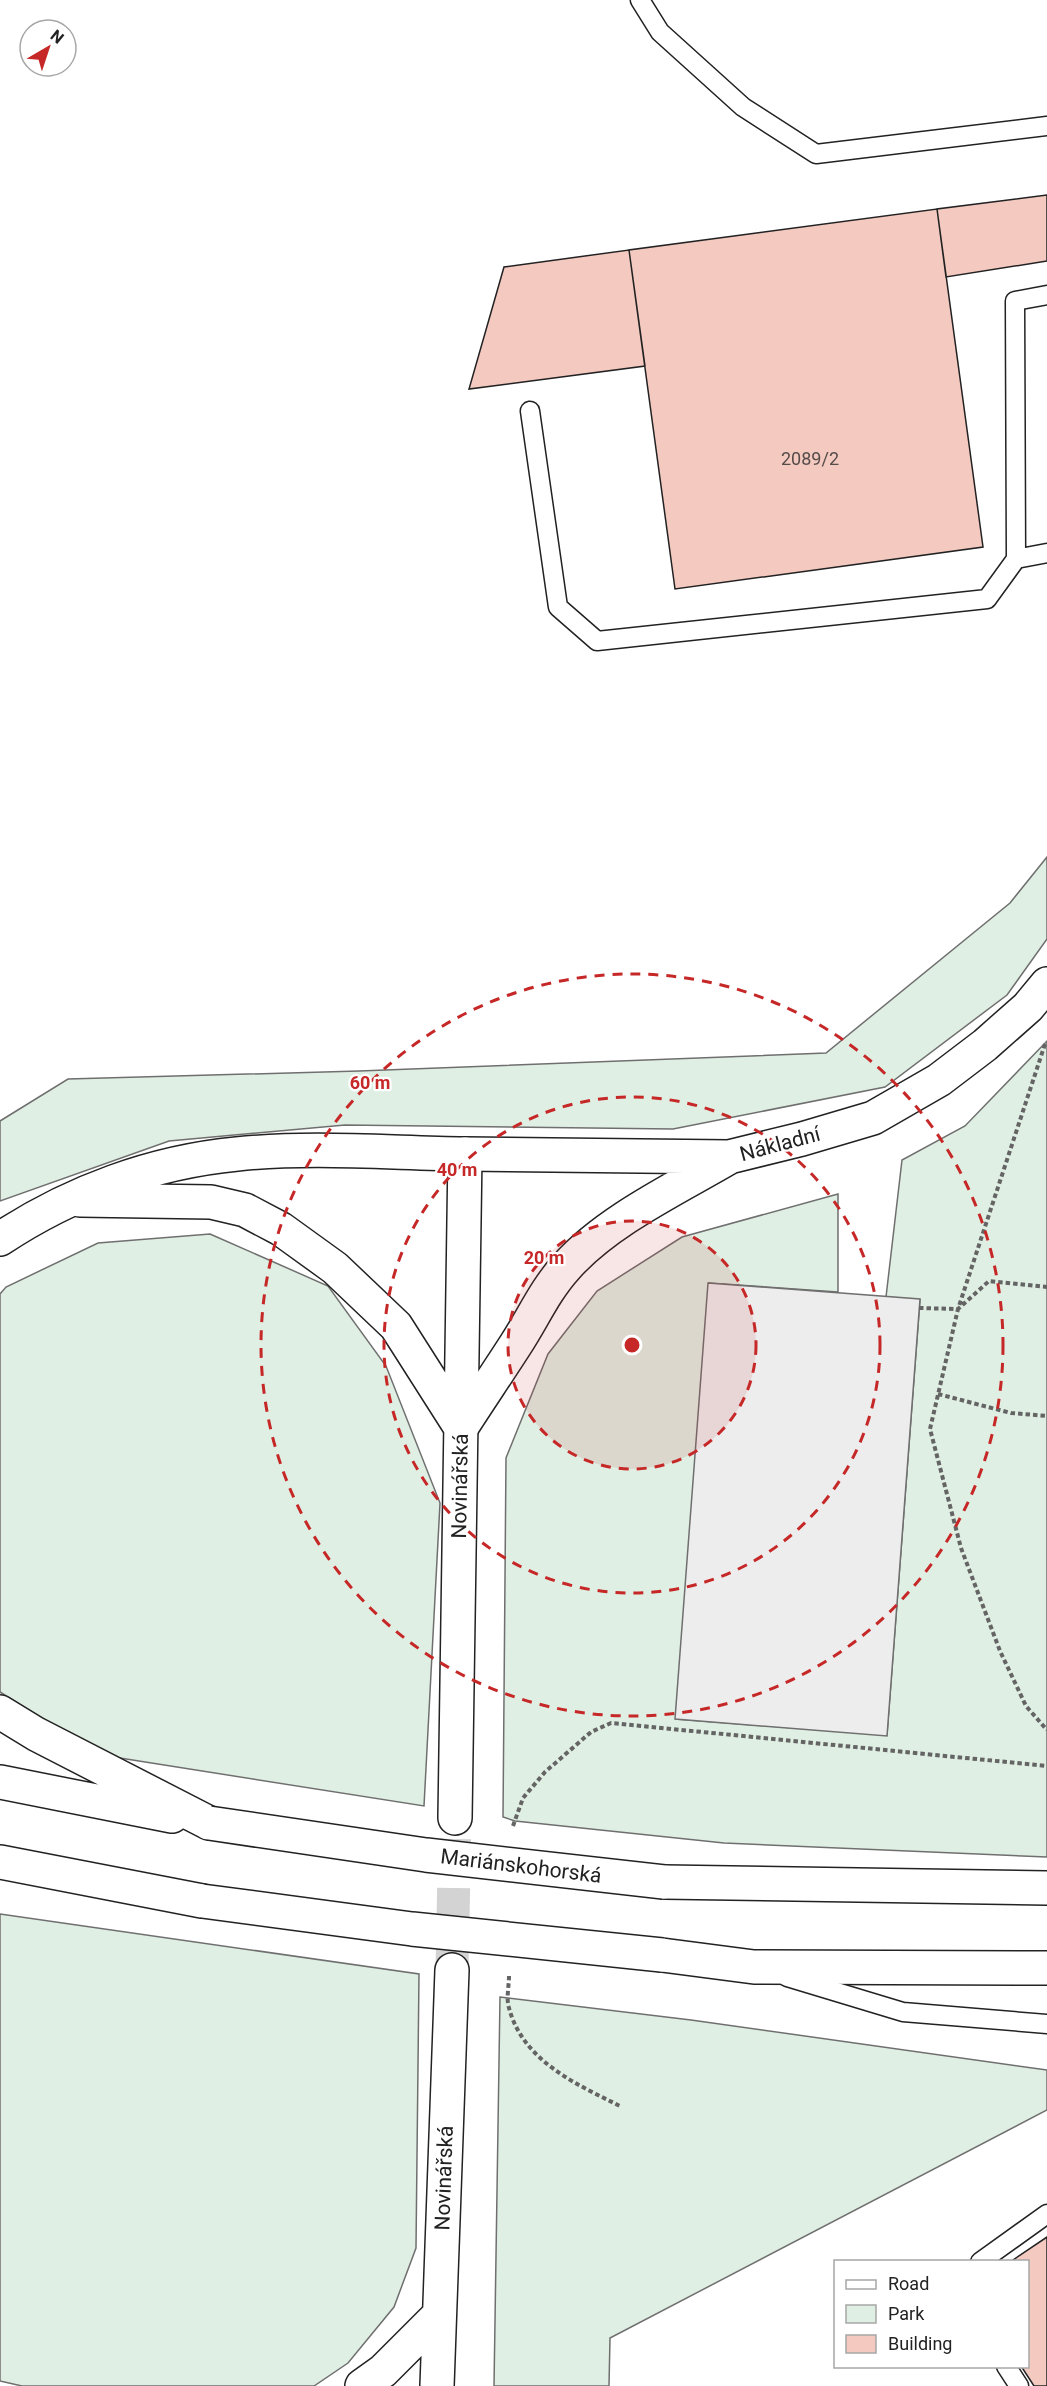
<svg xmlns="http://www.w3.org/2000/svg" width="1047" height="2386" font-family="Roboto,sans-serif">
<rect width="100%" height="100%" fill="#fff"/>
<path fill="#e0efe3" stroke="#6f6f6f" stroke-width="1.5" d="M1047,857V939L1007,995L885,1087L673,1129L345,1125L169,1141L0,1201V1121L68,1079L359,1071L826,1053L1010,903Z
M1047,1041V1857L724,1843L515,1821L503,1817L506,1458L548,1354L597,1291L682,1237L838,1194V1292L709,1283L676,1719L887,1735L920,1300L886,1297L902,1160L965,1126Z
M210,1234L328,1286L386,1366L440,1503L424,1806L101,1755L0,1692V1294L6,1287L98,1243Z
M0,1914L419,1974L416,2248L394,2307L348,2363L314,2386H22L0,2381Z
M500,1997L691,2020L1047,2070V2110L610,2338L609,2386H494Z"/>
<path fill="#ededed" stroke="#6f6f6f" stroke-width="1.5" d="M708,1283L920,1299L887,1736L675,1719Z"/>
<path fill="#f3c9c0" stroke="#222" stroke-width="1.5" d="M1047,195V261L946,277L937,209Z
M937,209L983,547L675,589L629,250Z
M629,250L645,366L469,389L504,267Z
M1047,2237V2386H1034L1021,2366H1028V2262H1010Z"/>
<g fill="none" stroke-linecap="round" stroke-linejoin="round">
<path stroke="#d3d3d3" stroke-width="33" stroke-dasharray="33 16" stroke-linecap="butt" d="M452,1970L455,1818"/>
<g stroke="#222" stroke-width="21">
<path id="lane" d="M640,0L660,32L743,107L816,154L1047,126
M1047,295L1015,301L1016,559L1047,553
M530,411L558,607L597,641L987,599L1016,559
M787,1977L903,2012L1047,2024
M980,2262L1047,2214
M1006,2366L1019,2386"/>
</g>
<g stroke="#222" stroke-width="36">
<path id="street" d="M465,1154L729,1157L802,1139L873,1118L939,1080L985,1045L1028,1007L1047,984
M461,1428C479,1400 498,1372 516,1344C533,1318 545,1290 566,1267C607,1221 675,1189 728,1158"/>
</g>
<g stroke="#222" stroke-width="36">
<path id="secondary" d="M80,1200L211,1202L245,1210L281,1229L335,1268L396,1326L461,1428
M0,1239C71,1192 153,1162 237,1154C312,1146 390,1153 465,1154L455,1818
M0,1712L36,1734L209,1823
M0,1782L172,1816
M0,1862L202,1901
M664,1882L1047,1888
M662,1955L754,1967L1047,1968
M362,2386L383,2371L438,2316
M437,2386L452,1970"/>
</g>
<path stroke="#646464" stroke-width="4" stroke-dasharray="4.5 3" stroke-linecap="butt" d="M1045,1044L958,1309L930,1429L961,1548L1000,1651L1026,1706L1047,1730
M919,1308L958,1309L989,1281L1047,1287
M938,1394L1011,1413L1047,1416
M513,1826L523,1798L545,1772L591,1732L611,1723L1047,1766
M509,1976C509,1986 506,1999 509,2008C523,2061 576,2084 620,2106"/>
<use href="#lane" stroke="#fff" stroke-width="18"/>
<use href="#street" stroke="#fff" stroke-width="33"/>
<use href="#secondary" stroke="#fff" stroke-width="33"/>
<g stroke="#222" stroke-width="36" stroke-linecap="butt">
<path id="secondary-bridge" d="M209,1823L426,1855L664,1882
M202,1901L412,1929L662,1955"/>
</g>
<use href="#secondary-bridge" stroke="#fff" stroke-width="33"/>
</g>
<circle cx="632" cy="1345" r="124" fill="#c62828" fill-opacity=".12"/>
<g fill="none" stroke="#c62828" stroke-width="3" stroke-dasharray="10 8">
<circle cx="632" cy="1345" r="124"/>
<circle cx="632" cy="1345" r="248"/>
<circle cx="632" cy="1345" r="371"/>
</g>
<g text-anchor="middle" stroke-width="4.5" stroke-linejoin="round" paint-order="stroke">
<g font-size="18" fill="#564c4a">
<text x="810" y="465">2089/2</text>
</g>
<g font-size="21" fill="#222" stroke="#fff">
<text transform="translate(780 1144) rotate(-15)" y="7">Nákladní</text>
<text transform="translate(460 1486) rotate(-89)" y="7">Novinářská</text>
<text transform="translate(521 1866) rotate(7)" y="7">Mariánskohorská</text>
<text transform="translate(444 2178) rotate(-88)" y="7">Novinářská</text>
</g>
</g>
<circle cx="632" cy="1345" r="9" fill="#c62828" stroke="#fff" stroke-width="3"/>
<g font-size="18" text-anchor="middle" font-weight="bold" fill="#c62828" stroke="#fff" stroke-width="4.5" stroke-linejoin="round" paint-order="stroke">
<text x="370" y="1089">60 m</text>
<text x="457" y="1176">40 m</text>
<text x="544" y="1264">20 m</text>
</g>
<rect x="834" y="2260" width="195" height="108" fill="#ffffff" stroke="#a7a7a7" stroke-width="1.5"/>
<rect x="846" y="2280" width="30" height="9" fill="#ffffff" stroke="#a7a7a7" stroke-width="1.5"/>
<text x="888" y="2290" font-size="18" fill="#222222">Road</text>
<rect x="846" y="2305" width="30" height="18" fill="#e0efe3" stroke="#a7a7a7" stroke-width="1.5"/>
<text x="888" y="2320" font-size="18" fill="#222222">Park</text>
<rect x="846" y="2335" width="30" height="18" fill="#f3c9c0" stroke="#a7a7a7" stroke-width="1.5"/>
<text x="888" y="2350" font-size="18" fill="#222222">Building</text>
<g transform="translate(48 48) rotate(39)"><circle r="28" fill="#ffffff" stroke="#a7a7a7" stroke-width="1.5"/>
<path d="M0-4.5L10 22L0 15L-10 22Z" fill="#c62828"/>
<text y="-9" font-size="16" font-weight="bold" text-anchor="middle" fill="#222222">N</text>
</g>
</svg>
